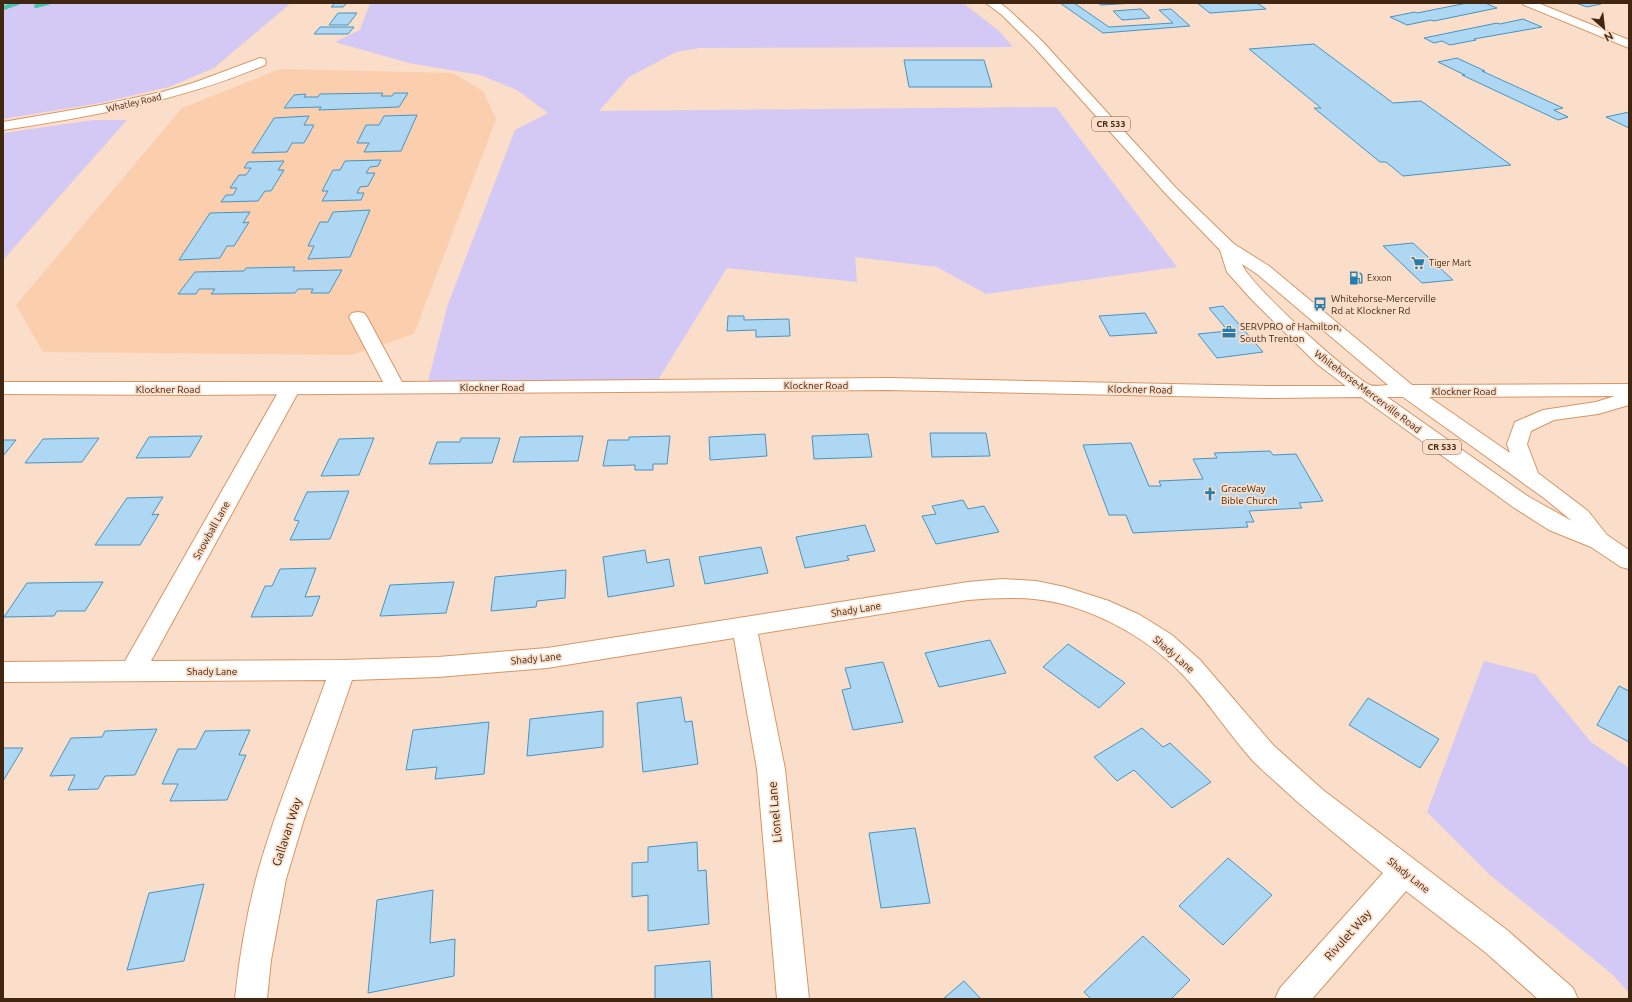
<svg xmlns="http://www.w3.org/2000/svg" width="1632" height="1002" font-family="Ubuntu,sans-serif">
<rect width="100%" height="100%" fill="#fadeca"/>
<path fill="#fbcead" d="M280,69L453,73L483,91L496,119L414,334L352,355L43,352L16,305L182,108Z"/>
<path fill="#d4c8f4" d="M3,3H291L214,68L169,87L100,103L3,119Z
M370,3H963L999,31L1013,47L699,48L676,52L629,77L599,111L1056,107L1177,267L986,294L937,267L855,257L857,282L727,268L653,388L426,389L448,304L515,130L548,113L517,90L480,75L409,63L335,42L360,30Z
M94,120H127L3,260V133Z
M1484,661L1535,674L1591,742L1629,768V993L1612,974L1490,875L1427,812Z"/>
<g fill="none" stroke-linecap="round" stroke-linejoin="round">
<path stroke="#47c5ac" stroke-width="4" d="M36,6L48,3
M3,8L18,3"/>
</g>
<path fill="#add7f2" stroke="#4794c2" d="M335,3H347L343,7H331Z
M1060,3H1074L1109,27L1173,23L1159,10L1171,9L1190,26L1103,33Z
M1098,3H1134L1101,5Z
M1197,3H1257L1266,9L1210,13Z
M1467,3H1485L1497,8L1434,21L1431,20L1407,25L1390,17L1415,12L1417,13Z
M1576,3H1598L1601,4L1587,7Z
M1141,9L1150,18L1122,20L1113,11Z
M338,13H357L348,25H329Z
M1523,19L1542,27L1474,39L1476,40L1450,45L1442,41L1434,43L1424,38L1497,23L1500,24Z
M320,27H354L348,34H314Z
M1314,44L1393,103L1421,101L1511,165L1403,176L1386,162H1380L1314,108H1321L1249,49Z
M1457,58L1485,71H1482L1563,108L1554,110L1568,117L1558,120L1462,75H1465L1438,62Z
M904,60H984L992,87H909Z
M383,93L381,96H392L394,93H408L399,107L319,110L321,107L284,108L294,95L306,94L304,97H318L320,94Z
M1629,112V128L1606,117Z
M417,115L401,151L364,152L369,143H357L366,125H379L384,116Z
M309,116L304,125H314L304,143H292L287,152L252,153L274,118Z
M381,160L378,166L370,167L366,173H375L368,186L360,187L357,193H364L361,200L322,201L328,191H322L333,170H340L345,161Z
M284,161L278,170H284L271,191H265L258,201L221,202L226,195H233L237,188H230L239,175H246L251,168H244L248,162Z
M370,210L350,257L308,259L314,246H308L320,222H328L333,212Z
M250,212L243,223L249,222L234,246H227L220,258L179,260L210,213Z
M1413,243L1453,280L1422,283L1383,246Z
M295,267L293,271L342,270L329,293H311L313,289H298L295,293L211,294L215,289H199L196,294H178L195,272L244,271L246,268Z
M1223,306L1238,323L1263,352L1217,358L1198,334L1228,331L1209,308Z
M1145,313L1157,333L1110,336L1099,316Z
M728,316H744V320L789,319L790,336L756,337V330L727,331Z
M930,433H986L990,456L932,457Z
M765,434L767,456L710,460L709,437Z
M868,434L872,457L814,459L812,436Z
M202,436L190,457L136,458L149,437Z
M583,436L578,461L513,462L520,437Z
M670,436L667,464H653V470H635V465L603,466L608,440H629V437Z
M99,438L82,462L25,463L43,439Z
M374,438L359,475L321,476L339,439Z
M461,438H500L492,463L429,464L437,442H460Z
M3,440H16L3,456Z
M1131,443L1149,486H1161L1159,481L1203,479L1193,459L1217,458L1214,453L1270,451L1273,455L1296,454L1323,501L1299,503L1302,508L1249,511L1254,522H1246L1248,527L1133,533L1126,515H1109L1083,445Z
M349,491L330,539L290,540L299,521L294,520L307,492Z
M163,497L152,515L159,514L140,545H95L127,498Z
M963,500L968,509L984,506L999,532L936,544L922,516L936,514L932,506Z
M865,525L875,551L847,556L849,560L805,568L796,537Z
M761,547L768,573L705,584L699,557Z
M645,550L647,563L669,559L674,586L608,597L603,557Z
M316,568L305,597L320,596L312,616L251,617L265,586H272L280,569Z
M566,570L565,598L537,601L536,607L491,611L495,577Z
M103,582L85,611H57L54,616L4,617L27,583Z
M454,582L446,613L380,616L390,585Z
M990,640L1006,673L939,687L925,653Z
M1068,644L1125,683L1099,708L1043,667Z
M883,662L903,722L853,730L842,690L851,688L845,668Z
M1619,686L1629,691V742L1597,725Z
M681,697L685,722L692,721L698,764L643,772L637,703Z
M1368,698L1439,739L1420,768L1349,725Z
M603,711V747L527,756L530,719Z
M489,722L484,774L435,779L437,767L406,770L413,730Z
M1142,728L1163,747L1170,743L1211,782L1172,808L1134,770L1117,781L1094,757Z
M157,729L135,775L105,776L98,789L68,790L75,775L50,776L71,738L102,737L105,731Z
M250,730L239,755H246L227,800L170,801L178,784H162L178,749H196L205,731Z
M3,748H23L3,781Z
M915,828L930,903L881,908L869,833Z
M697,842L698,871L706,870L709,924L648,931V895L632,897V863L648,862V847Z
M1228,858L1272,895L1223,945L1179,906Z
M204,884L184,961L127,970L149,893Z
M433,890L430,943L455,939L454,976L368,993L377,900Z
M1143,936L1190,980L1171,999H1091L1084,992Z
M710,961L712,999H655V966Z
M964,981L981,999H943Z"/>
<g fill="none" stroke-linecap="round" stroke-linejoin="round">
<g stroke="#d79664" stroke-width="2">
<path id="minor" d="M1522,3H1538L1629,40V48L1524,5Z
M260,58L265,59L266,62L265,65C179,101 94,116 3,130V122L101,105L162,92L193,83Z
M290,383L297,385L300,389L151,661L343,660L438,657L547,648L968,582L1003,579L1036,581L1065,587L1109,601L1140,615L1172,635L1200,660L1273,745L1323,790L1507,930L1573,988L1578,999H1538L1485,952L1406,891L1312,999H1275L1280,988L1383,873C1348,844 1312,816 1279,785C1270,777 1261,769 1253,761C1228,733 1208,701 1182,674C1146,636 1087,604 1034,599C1012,597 990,598 968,600L758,634L785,769L809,999H777L757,769L734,638L547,668L438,677L352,680L304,819L286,879L271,960L267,999H235C239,959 246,918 256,879C274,812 303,745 326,680L3,682V662L125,661L280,389L283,385Z"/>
</g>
<g stroke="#d79664" stroke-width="2">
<path id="major" d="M986,3H1000L1010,11L1042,41L1176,188L1234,244L1269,266L1412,385L1629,384V405L1598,414L1554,420L1531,431L1527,444L1538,473L1588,511L1607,535L1629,550V569L1621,567L1591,547L1549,530L1513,507L1361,397L1266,398L888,390L189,395L3,394V382H383L349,317L352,313L358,312L364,313L367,317L402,382L888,378L1266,386H1346L1317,364L1252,300L1227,272L1220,250L1166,194L1034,47L1002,15ZM1242,264L1257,274L1388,385C1383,385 1375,387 1370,385C1350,376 1248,283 1242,264ZM1615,396L1596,402L1543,410L1515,422L1507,444L1510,453L1429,397ZM1387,397H1403L1544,498L1572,521L1529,497Z"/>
</g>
<use href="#minor" fill="#fff" fill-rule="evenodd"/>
<use href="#major" fill="#fff" fill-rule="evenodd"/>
</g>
<defs>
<g id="supermarket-bare" transform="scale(1.08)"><path d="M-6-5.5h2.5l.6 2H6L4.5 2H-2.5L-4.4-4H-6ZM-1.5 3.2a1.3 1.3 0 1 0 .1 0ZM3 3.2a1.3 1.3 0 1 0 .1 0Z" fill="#267dac" stroke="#fadeca" stroke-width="2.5" paint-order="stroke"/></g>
<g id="fuel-bare" transform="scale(1.08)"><path d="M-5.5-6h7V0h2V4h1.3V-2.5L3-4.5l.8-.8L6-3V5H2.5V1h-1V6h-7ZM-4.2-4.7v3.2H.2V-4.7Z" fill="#267dac" stroke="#fadeca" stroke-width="2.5" paint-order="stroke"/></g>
<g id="bus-bare" transform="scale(1.08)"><path d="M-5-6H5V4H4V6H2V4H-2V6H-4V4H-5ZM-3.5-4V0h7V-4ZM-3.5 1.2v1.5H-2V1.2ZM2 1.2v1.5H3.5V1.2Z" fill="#267dac" stroke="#fadeca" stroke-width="2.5" paint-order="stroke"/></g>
<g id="office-bare" transform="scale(1.08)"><path d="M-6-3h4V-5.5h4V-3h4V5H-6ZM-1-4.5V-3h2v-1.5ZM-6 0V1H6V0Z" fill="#267dac" stroke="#fadeca" stroke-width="2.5" paint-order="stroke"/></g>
<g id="church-bare" transform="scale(1.08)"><path d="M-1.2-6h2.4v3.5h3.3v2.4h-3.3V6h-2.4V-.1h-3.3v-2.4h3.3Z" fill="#267dac" stroke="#fadeca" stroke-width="2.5" paint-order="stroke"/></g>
</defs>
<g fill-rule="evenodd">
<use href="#supermarket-bare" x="1418" y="263"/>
<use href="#fuel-bare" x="1356" y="278"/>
<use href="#bus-bare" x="1320" y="304"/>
<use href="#office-bare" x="1229" y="332"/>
<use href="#church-bare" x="1210" y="494"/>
</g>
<g text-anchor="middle" stroke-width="3.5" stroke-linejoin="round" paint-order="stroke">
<g font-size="9" fill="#412712" stroke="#fadeca">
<text transform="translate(134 103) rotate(-13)" y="3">Whatley Road</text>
</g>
<g fill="#fadeca" stroke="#785e49" stroke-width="1">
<rect x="1092" y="117" width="38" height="14" rx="3"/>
<rect x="1423" y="440" width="38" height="14" rx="3"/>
</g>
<g font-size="9" font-weight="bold" fill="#412712">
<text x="1111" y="127">CR 533</text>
<text x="1442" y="450">CR 533</text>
</g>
<g font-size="9" fill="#412712" stroke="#fadeca" text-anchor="start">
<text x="1429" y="266">Tiger Mart</text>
<text x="1367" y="281">Exxon</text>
</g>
<g font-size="10" fill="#412712" stroke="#fadeca" text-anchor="start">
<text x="1331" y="302">Whitehorse-Mercerville<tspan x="1331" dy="12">Rd at Klockner Rd</tspan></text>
<text x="1240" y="330">SERVPRO of Hamilton,<tspan x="1240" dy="12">South Trenton</tspan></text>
<text x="1221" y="492">GraceWay<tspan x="1221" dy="12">Bible Church</tspan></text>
</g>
<g font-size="10" fill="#412712" stroke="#fadeca">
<text x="816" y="389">Klockner Road</text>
<text x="492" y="391">Klockner Road</text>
<text x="168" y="393">Klockner Road</text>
<text transform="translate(1140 389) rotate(1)" y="4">Klockner Road</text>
<text transform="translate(1368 391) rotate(37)" y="4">Whitehorse-Mercerville Road</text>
<text x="1464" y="395">Klockner Road</text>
<text transform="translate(211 530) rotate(-61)" y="4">Snowball Lane</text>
<text transform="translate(856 609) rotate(-9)" y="4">Shady Lane</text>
<text transform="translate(1174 654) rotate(41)" y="4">Shady Lane</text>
<text transform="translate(536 658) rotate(-6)" y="4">Shady Lane</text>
<text x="212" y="675">Shady Lane</text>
<text transform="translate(1409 875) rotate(38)" y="4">Shady Lane</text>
</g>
<g font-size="12" fill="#412712" stroke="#fadeca">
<text transform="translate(775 812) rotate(-95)" y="4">Lionel Lane</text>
<text transform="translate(287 832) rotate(-72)" y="4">Gallavan Way</text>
<text transform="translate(1348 935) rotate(-48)" y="4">Rivulet Way</text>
</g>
</g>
<rect width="1632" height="1002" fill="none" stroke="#412712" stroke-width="8"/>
<g transform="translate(1604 28) rotate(152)" stroke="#fadeca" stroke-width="3" paint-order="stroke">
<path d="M0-3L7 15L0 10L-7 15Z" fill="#412712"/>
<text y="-6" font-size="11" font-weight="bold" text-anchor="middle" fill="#412712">N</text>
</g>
</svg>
